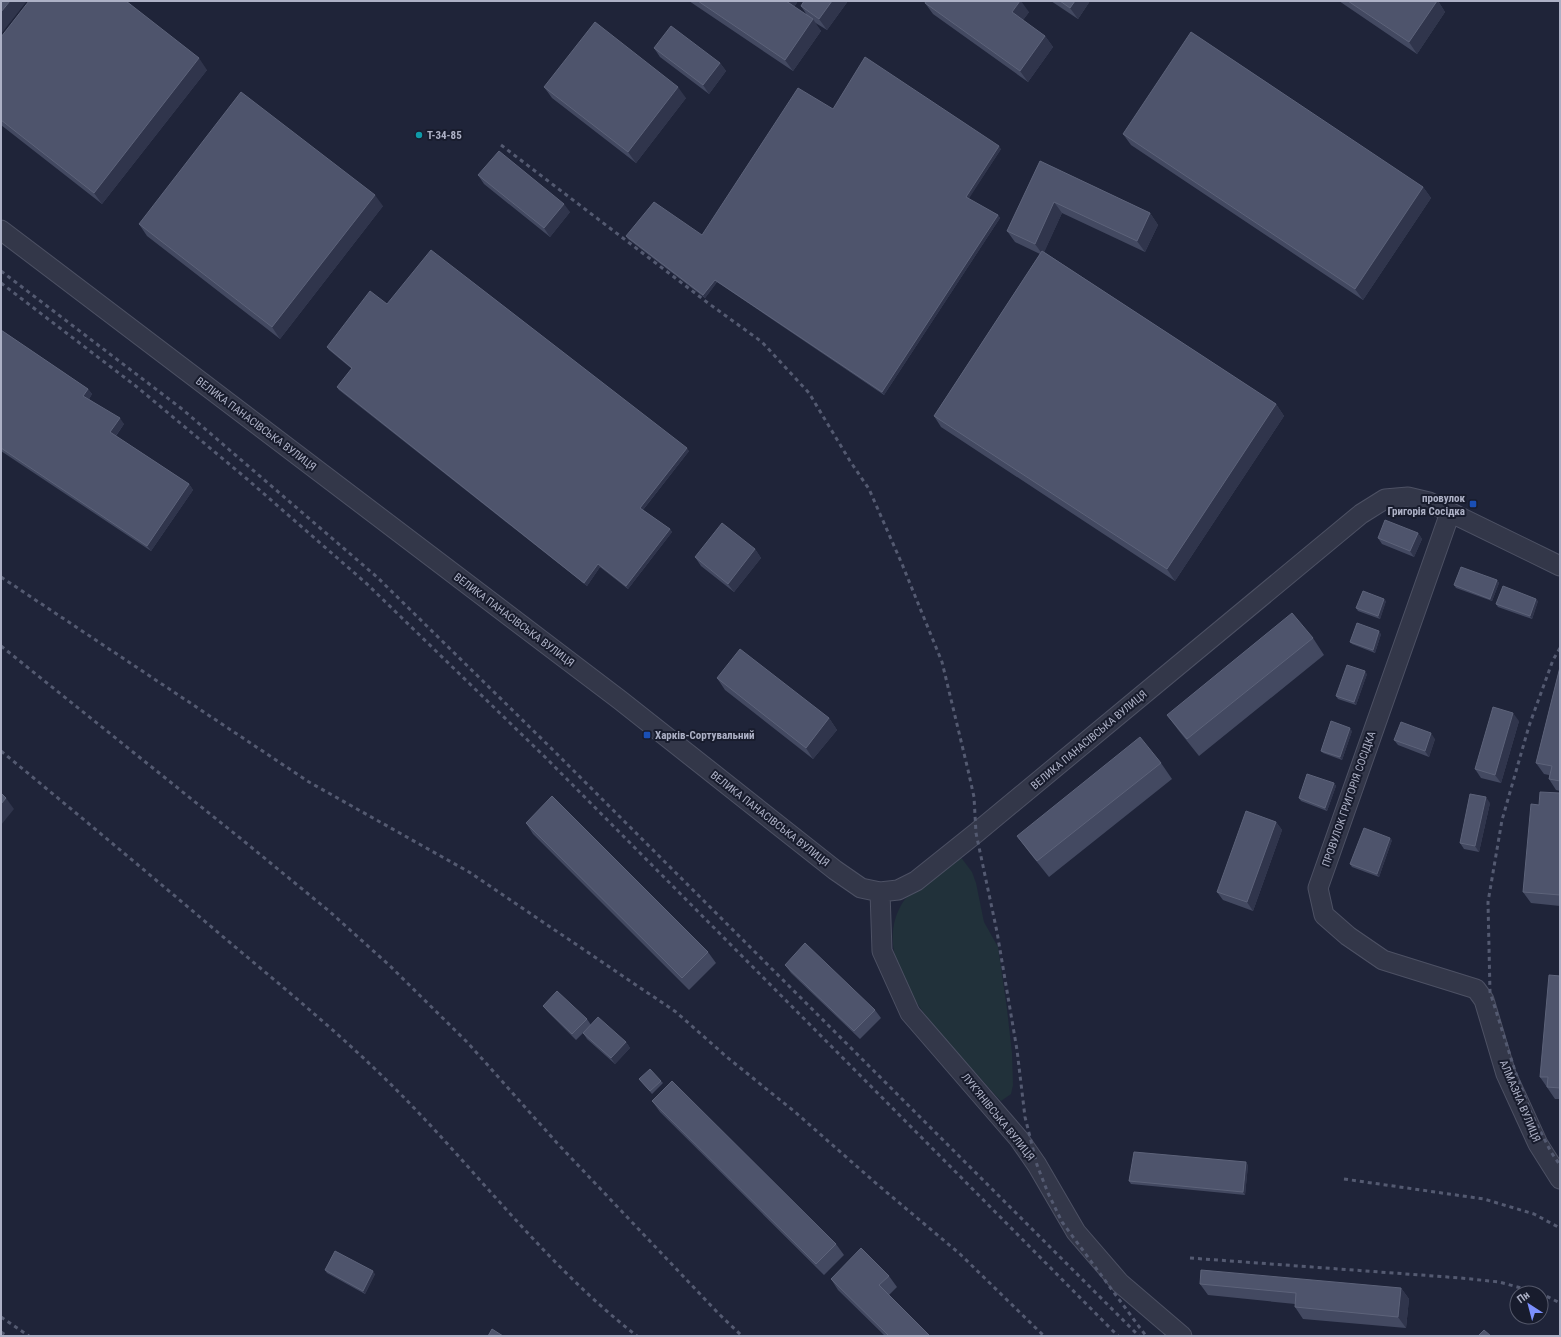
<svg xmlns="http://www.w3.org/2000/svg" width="1561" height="1337" font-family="'Roboto Condensed',sans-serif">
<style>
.green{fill:#21313a}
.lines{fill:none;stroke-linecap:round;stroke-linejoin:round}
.minor-casing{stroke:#4d5164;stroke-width:21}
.minor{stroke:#333749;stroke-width:19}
.rail{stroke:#545a71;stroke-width:3;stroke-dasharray:4 4;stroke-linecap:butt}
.wall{fill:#434961}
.shaded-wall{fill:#30354c}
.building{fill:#4e546c;stroke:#5d637a}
.culture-dot{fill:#0f9aa8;stroke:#181c2d;stroke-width:1.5}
.transit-dot{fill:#1a4fb4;stroke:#181c2d;stroke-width:1.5}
.labels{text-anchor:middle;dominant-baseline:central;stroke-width:4;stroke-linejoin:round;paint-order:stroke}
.poi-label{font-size:11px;font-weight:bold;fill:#adb1c6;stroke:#181c2d;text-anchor:start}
.street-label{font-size:11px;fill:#adb1c6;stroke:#181c2d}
</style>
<rect width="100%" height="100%" fill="#1f2439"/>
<!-- green -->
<path class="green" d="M 960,856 L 972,872 L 976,883 L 984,922 L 998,947 L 1007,1009 L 1012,1053 L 1013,1085 L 1011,1094 L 1001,1101 C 990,1090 981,1078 970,1067 C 934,1027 867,959 903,902 C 907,896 914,892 920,888 C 933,877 947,867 960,856 Z"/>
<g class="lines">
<!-- minor casing -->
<g class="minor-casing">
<path id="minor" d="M 1,230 L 620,700 L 835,870 L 861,888 L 880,892 L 898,890 L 916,881 L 976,833 L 1361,514 L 1385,499 L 1408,497 L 1429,502 L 1560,566
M 1450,513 L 1318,888 L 1324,915 L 1348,936 L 1383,960 L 1476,989 L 1484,1000 L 1506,1074 L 1538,1144 L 1560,1179
M 880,892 L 882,951 L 910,1013 L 1019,1139 L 1037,1165 L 1076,1232 L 1120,1283 L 1182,1336"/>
</g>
<!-- minor -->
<use href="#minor" class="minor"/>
<!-- rail -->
<path class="rail" d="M 501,145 L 708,303 L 762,342 L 809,393 L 850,461 L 869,489 L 902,564 L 942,662 L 968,770 L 974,797 L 976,833 L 997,932 L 1017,1050 L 1025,1117 L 1037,1165 L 1048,1193 L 1062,1222 L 1146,1336
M 1,271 L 182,409 L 377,577 L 553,750 L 1139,1336
M 1,283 L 137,387 L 247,479 L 367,584 L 546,758 L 1118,1336
M 1,577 L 309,782 L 469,872 L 676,1012 L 728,1058 L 795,1112 L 878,1185 L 960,1254 L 1044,1336
M 1,646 L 240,838 L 329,911 L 389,965 L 468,1043 L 557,1143 L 718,1313 L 742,1336
M 1560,648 L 1553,660 L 1529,726 L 1502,820 L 1488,902 L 1490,992 L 1515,1071 L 1531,1113 L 1551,1152 L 1560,1165
M 1,751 C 75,812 148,873 221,935 C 273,979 326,1022 375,1069 C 466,1155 538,1259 637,1336
M 1344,1179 L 1484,1199 L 1534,1214 L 1560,1228
M 1190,1258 L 1461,1278 L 1499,1282 L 1540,1293 L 1560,1303
M 1,1317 L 29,1336
M 1,1332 L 7,1336"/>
</g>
<!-- wall -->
<path class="wall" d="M 689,1 L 798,1 L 794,7 L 807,15 L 801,6 L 804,1 L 848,1 L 827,30 L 814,22 L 821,31 L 793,71 Z
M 1051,1 L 1090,1 L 1078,19 Z
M 1339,1 L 1438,1 L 1445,12 L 1417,54 Z
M 925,3 L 1029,12 L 1023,20 L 1045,36 L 1053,47 L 1028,82 L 933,14 Z
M 1,37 L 207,70 L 102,204 L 1,125 Z
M 654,48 L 720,63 L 726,71 L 709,94 L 660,57 Z
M 544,87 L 686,98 L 636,163 L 552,98 Z
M 833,109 L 1001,149 L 968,199 L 998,215 L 1000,218 L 884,395 L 717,282 L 705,298 L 628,239 L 626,236 L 702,235 Z
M 1123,134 L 1423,187 L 1431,198 L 1363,300 L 1131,145 Z
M 1040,161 L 1150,213 L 1158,225 L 1145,252 L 1062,213 L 1044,252 L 1276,404 L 1284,416 L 1175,581 L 941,427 L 934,416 L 1040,254 L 1015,242 L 1007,231 Z
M 478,175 L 570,212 L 550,237 L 484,184 Z
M 383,206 L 280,339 L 147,236 L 139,224 Z
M 387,304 L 689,451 L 643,510 L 670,529 L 672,532 L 628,589 L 600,567 L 587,586 L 339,390 L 337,387 L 352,369 L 329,350 L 327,347 Z
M 1,330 L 88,389 L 92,394 L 89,399 L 124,424 L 116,436 L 189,484 L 193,490 L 151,551 L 1,451 Z
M 1418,533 L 1422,539 L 1414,557 L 1382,544 L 1378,538 Z
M 755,549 L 761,558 L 734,592 L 701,566 L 695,557 Z
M 1497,580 L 1499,583 L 1492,601 L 1456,588 L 1454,585 Z
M 1386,601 L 1380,619 L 1358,611 L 1356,608 Z
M 1538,601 L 1532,619 L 1498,607 L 1496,604 Z
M 1381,634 L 1375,653 L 1352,644 L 1350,642 Z
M 1313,638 L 1324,655 L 1199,756 L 1179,731 L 1167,715 Z
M 1560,667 L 1560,791 L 1556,790 L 1549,779 L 1549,775 L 1544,774 L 1536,763 Z
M 1367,674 L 1356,705 L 1338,699 L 1336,696 Z
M 717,678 L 829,718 L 837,730 L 813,759 L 725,690 Z
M 1519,721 L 1501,783 L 1481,778 L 1475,769 Z
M 1352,731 L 1342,760 L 1323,753 L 1321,751 Z
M 1435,739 L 1429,757 L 1398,745 L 1394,740 Z
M 1161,763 L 1172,779 L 1049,877 L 1029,852 L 1017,836 Z
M 1334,783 L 1336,786 L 1327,811 L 1301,801 L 1299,798 Z
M 1560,793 L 1560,906 L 1531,903 L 1523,892 L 1539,805 Z
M 1490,803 L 1479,852 L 1464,849 L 1460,843 Z
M 1276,822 L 1282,830 L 1253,911 L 1223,900 L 1217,892 Z
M 526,823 L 708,952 L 716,963 L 689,990 L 533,834 Z
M 1392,840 L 1379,877 L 1352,867 L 1350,864 Z
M 785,965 L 875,1010 L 881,1018 L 860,1039 L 791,973 Z
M 1560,976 L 1560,1099 L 1555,1099 L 1540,1077 Z
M 543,1006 L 587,1019 L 591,1025 L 626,1042 L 630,1048 L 615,1064 L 587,1039 L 583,1033 L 576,1040 L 547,1011 Z
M 639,1079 L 661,1081 L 663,1083 L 652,1094 Z
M 652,1101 L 836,1244 L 844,1255 L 824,1275 L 660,1112 Z
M 1248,1165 L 1245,1195 L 1131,1184 L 1129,1181 Z
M 325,1270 L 375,1274 L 365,1294 L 327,1273 Z
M 889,1276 L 897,1287 L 889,1295 L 930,1336 L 885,1336 L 838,1290 L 831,1279 Z
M 1200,1284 L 1401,1288 L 1409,1299 L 1406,1328 L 1303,1319 L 1295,1307 L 1295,1304 L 1208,1295 Z"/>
<!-- shaded-wall -->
<path class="shaded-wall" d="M 10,1 L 27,1 L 1,34 L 1,12 Z
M 784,1 L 798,1 L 791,11 Z
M 832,1 L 848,1 L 827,30 L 819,19 Z
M 1020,1 L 1021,1 L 1029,12 L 1020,24 L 1012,12 Z
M 1075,1 L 1090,1 L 1078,19 L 1070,8 Z
M 1437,1 L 1438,1 L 1445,12 L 1417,54 L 1409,42 Z
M 813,19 L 821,31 L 793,71 L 785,60 Z
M 1045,36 L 1053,47 L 1028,82 L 1020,71 Z
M 199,58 L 207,70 L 102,204 L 94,193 Z
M 720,63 L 726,71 L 709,94 L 703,85 Z
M 678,87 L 686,98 L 636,163 L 628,152 Z
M 999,146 L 1001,149 L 968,200 L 966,197 Z
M 1423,187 L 1431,198 L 1363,300 L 1355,289 Z
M 375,195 L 383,206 L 280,339 L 272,327 Z
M 1054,202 L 1062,213 L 1043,255 L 1035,244 Z
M 564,204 L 570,212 L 550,237 L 544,228 Z
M 1150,213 L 1158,225 L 1145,252 L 1137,241 Z
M 998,215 L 1000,218 L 884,395 L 882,392 Z
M 715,280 L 717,282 L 705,298 L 703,295 Z
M 88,389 L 92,394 L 87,402 L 83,396 Z
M 1276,404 L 1284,416 L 1175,581 L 1167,569 Z
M 120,418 L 124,424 L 114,438 L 110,432 Z
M 687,448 L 689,451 L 642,511 L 640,508 Z
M 189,484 L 193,490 L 151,551 L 147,546 Z
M 670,529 L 672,532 L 628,589 L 626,586 Z
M 1418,533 L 1422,539 L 1414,557 L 1410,551 Z
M 755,549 L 761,558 L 734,592 L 728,584 Z
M 598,564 L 600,567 L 587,586 L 584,583 Z
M 1497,580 L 1499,583 L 1492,601 L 1490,599 Z
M 1384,599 L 1386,601 L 1380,619 L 1378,616 Z
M 1536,599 L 1538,601 L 1532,619 L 1530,616 Z
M 1379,631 L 1381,634 L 1375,653 L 1373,650 Z
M 1365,671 L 1367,674 L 1356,705 L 1354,702 Z
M 1513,713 L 1519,721 L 1501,783 L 1495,775 Z
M 829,718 L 837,730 L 813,759 L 806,748 Z
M 1350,728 L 1352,731 L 1342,760 L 1340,757 Z
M 1431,733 L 1435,739 L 1429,757 L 1425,751 Z
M 1334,783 L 1336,786 L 1327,811 L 1325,808 Z
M 1486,797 L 1490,803 L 1479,852 L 1475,846 Z
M 6,798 L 14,809 L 1,825 L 1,804 Z
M 1276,822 L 1282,830 L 1253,911 L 1247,902 Z
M 1390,838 L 1392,840 L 1379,877 L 1377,874 Z
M 626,1042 L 630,1048 L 615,1064 L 611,1058 Z
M 1246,1162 L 1248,1165 L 1245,1195 L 1243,1192 Z
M 373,1271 L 375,1274 L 365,1294 L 363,1291 Z
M 1401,1288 L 1409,1299 L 1406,1328 L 1398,1317 Z"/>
<!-- building -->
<path class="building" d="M 1,1 L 10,1 L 1,12 Z
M 29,1 L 126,1 L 199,58 L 94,193 L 1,120 L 1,37 Z
M 698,1 L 786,1 L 813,19 L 785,60 Z
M 804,1 L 832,1 L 819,19 L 801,6 Z
M 926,1 L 1020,1 L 1012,12 L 1045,36 L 1020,71 L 925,3 Z
M 1060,1 L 1075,1 L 1070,8 Z
M 1348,1 L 1437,1 L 1409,42 Z
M 595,22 L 678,87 L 628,152 L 544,87 Z
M 671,26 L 720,63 L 703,85 L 654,48 Z
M 1191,32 L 1423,187 L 1355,289 L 1123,134 Z
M 865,57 L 999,146 L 966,197 L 998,215 L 882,392 L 715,280 L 703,295 L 626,236 L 654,202 L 702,235 L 798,88 L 833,109 Z
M 241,92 L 375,195 L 272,327 L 139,224 Z
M 499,151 L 564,204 L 544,228 L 478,175 Z
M 1040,161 L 1150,213 L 1137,241 L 1054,202 L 1035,244 L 1007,231 Z
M 431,250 L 687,448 L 640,508 L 670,529 L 626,586 L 598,564 L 584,583 L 337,387 L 352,368 L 327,347 L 370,291 L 387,304 Z
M 1042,251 L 1276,404 L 1167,569 L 934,416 Z
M 1,330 L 88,389 L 83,396 L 120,418 L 110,432 L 189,484 L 147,546 L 1,448 Z
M 1385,520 L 1418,533 L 1410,551 L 1378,538 Z
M 722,523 L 755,549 L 728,584 L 695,557 Z
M 1461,567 L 1497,580 L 1490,599 L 1454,585 Z
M 1503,586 L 1536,599 L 1530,616 L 1496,604 Z
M 1363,591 L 1384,599 L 1378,616 L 1356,608 Z
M 1292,613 L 1313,638 L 1187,739 L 1167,715 Z
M 1357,623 L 1379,631 L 1373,650 L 1350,642 Z
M 740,649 L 829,718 L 806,748 L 717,678 Z
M 1347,665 L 1365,671 L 1354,702 L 1336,696 Z
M 1560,667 L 1560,781 L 1549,779 L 1552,766 L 1536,763 Z
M 1493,707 L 1513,713 L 1495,775 L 1475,769 Z
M 1331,721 L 1350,728 L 1340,757 L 1321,751 Z
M 1401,722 L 1431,733 L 1425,751 L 1394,740 Z
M 1140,737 L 1161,763 L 1037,861 L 1017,836 Z
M 1307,774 L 1334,783 L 1325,808 L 1299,798 Z
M 1540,792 L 1560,793 L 1560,895 L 1523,892 L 1531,804 L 1539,805 Z
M 1,793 L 6,798 L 1,804 Z
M 1470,794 L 1486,797 L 1475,846 L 1460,843 Z
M 552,796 L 708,952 L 682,978 L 526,823 Z
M 1246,811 L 1276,822 L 1247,902 L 1217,892 Z
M 1364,828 L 1390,838 L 1377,874 L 1350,864 Z
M 805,943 L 875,1010 L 854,1031 L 785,965 Z
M 1549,975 L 1560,976 L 1560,1088 L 1547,1087 L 1548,1077 L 1540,1077 Z
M 557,991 L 587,1019 L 572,1034 L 543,1006 Z
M 598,1017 L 626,1042 L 611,1058 L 583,1033 Z
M 650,1069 L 661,1081 L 650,1091 L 639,1079 Z
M 672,1081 L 836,1244 L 816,1264 L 652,1101 Z
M 1134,1152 L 1246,1162 L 1243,1192 L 1129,1181 Z
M 861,1248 L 889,1276 L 879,1285 L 930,1336 L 889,1336 L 831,1279 Z
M 335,1251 L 373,1271 L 363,1291 L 325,1270 Z
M 1201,1270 L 1401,1288 L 1398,1317 L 1295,1307 L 1296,1293 L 1200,1284 Z
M 492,1329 L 503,1336 L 488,1336 Z
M 1484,1330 L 1491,1336 L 1478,1336 Z"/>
<!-- markers -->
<circle class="culture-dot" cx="419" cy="135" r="4"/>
<g class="transit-dot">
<rect x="1469" y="500" width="8" height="8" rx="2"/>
<rect x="643" y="731" width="8" height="8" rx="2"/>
</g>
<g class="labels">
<!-- poi labels -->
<g class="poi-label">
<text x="427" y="135">Т-34-85</text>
<text x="1465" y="498" text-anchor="end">провулок<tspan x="1465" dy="13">Григорія Сосідка</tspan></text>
<text x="655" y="735">Харків-Сортувальний</text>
</g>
<!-- street labels -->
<g class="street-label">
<text transform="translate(256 424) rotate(37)">ВЕЛИКА ПАНАСІВСЬКА ВУЛИЦЯ</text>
<text transform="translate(514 620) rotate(37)">ВЕЛИКА ПАНАСІВСЬКА ВУЛИЦЯ</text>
<text transform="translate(1089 740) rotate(-40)">ВЕЛИКА ПАНАСІВСЬКА ВУЛИЦЯ</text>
<text transform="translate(1349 799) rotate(-71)">ПРОВУЛОК ГРИГОРІЯ СОСІДКА</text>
<text transform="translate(770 819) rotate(38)">ВЕЛИКА ПАНАСІВСЬКА ВУЛИЦЯ</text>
<text transform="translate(1520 1101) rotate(67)">АЛМАЗНА ВУЛИЦЯ</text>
<text transform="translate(998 1117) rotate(51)">ЛУК’ЯНІВСЬКА ВУЛИЦЯ</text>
</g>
</g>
<!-- border -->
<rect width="1561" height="1337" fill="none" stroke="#adb1c6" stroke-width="4"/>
<!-- north arrow -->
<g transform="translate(1529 1305) rotate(324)"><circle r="19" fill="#181c2d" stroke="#54586a"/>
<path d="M0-3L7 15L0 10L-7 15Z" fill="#7b8ffd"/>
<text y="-6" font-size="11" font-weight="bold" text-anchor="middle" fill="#adb1c6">Пн</text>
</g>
</svg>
